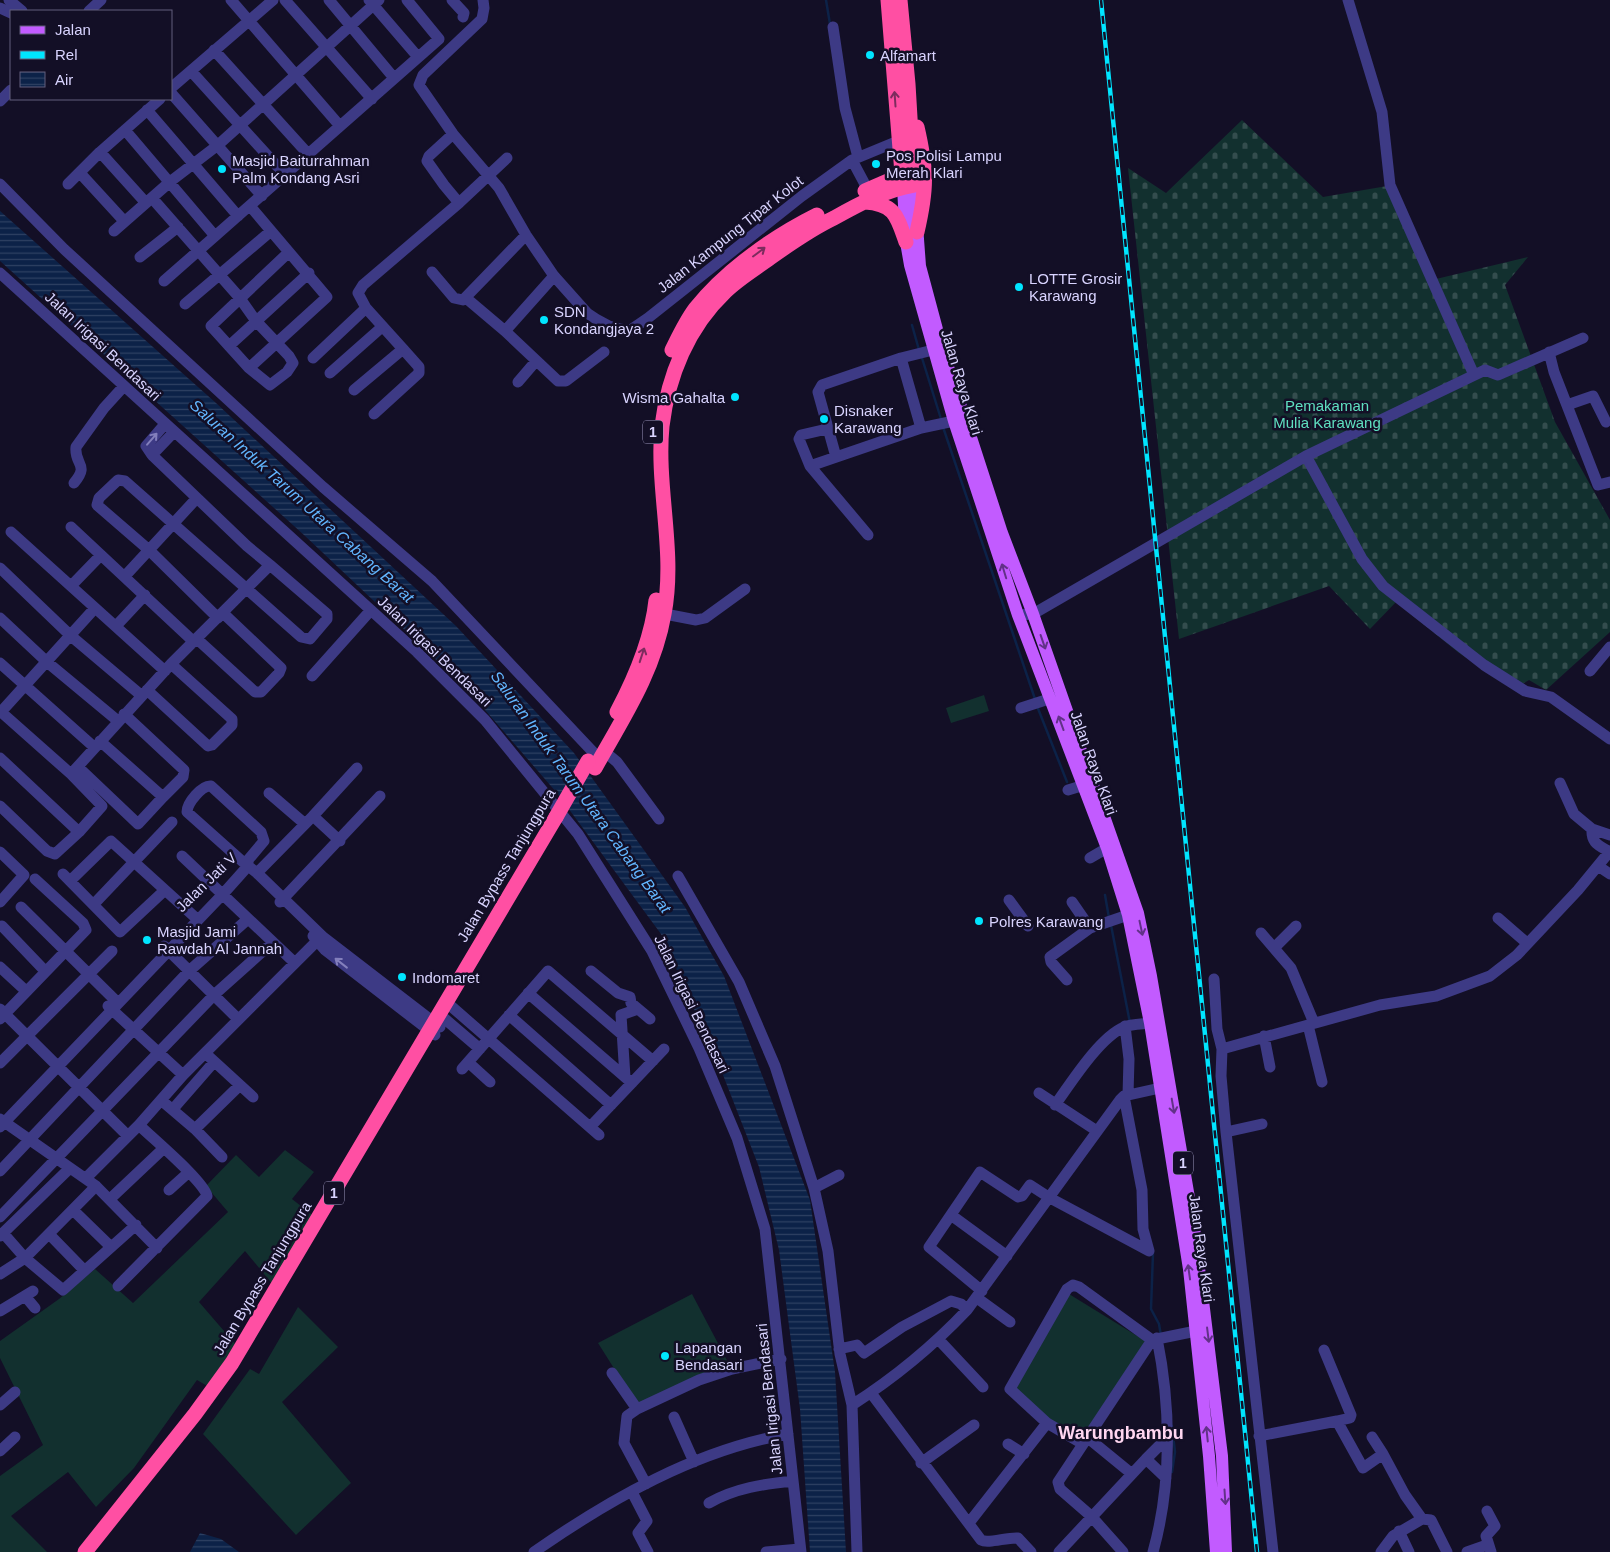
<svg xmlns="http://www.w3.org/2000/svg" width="1610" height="1552" font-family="Helvetica,sans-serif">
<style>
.grass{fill:#12302f}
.cemetery{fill:url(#cemetery-stones)}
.water{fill:url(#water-rules)}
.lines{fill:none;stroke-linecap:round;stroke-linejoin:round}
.stream{stroke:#0c2248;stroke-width:2.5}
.minor{stroke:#3d3a85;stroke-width:11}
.major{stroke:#c25bff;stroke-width:12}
.highway{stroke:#ff4fa3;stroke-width:15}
.rail-casing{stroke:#00e5ff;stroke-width:4.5}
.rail{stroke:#130f26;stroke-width:2.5;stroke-dasharray:8;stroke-linecap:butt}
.highway-bridge{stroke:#ff4fa3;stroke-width:15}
.oneway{stroke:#7d2c5e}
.oneway2{stroke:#837fbc}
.oneway3{stroke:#623188}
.poi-dot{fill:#00e5ff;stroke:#130f26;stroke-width:2}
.labels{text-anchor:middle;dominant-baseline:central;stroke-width:5;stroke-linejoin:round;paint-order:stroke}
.shield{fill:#130f26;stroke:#9e99be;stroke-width:1}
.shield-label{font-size:14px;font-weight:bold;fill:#d9d4ff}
.poi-label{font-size:15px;fill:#d9d4ff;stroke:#130f26;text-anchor:start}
.street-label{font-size:15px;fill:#d9d4ff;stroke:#130f26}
.park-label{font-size:15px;fill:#5fe0c0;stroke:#130f26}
.water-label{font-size:16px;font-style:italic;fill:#62b6ff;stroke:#130f26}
.quarter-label{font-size:18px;font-weight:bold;fill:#ffd6f0;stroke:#130f26}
</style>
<defs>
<pattern id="cemetery-stones" width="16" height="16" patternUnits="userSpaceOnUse" patternTransform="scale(1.25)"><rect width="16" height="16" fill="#12302f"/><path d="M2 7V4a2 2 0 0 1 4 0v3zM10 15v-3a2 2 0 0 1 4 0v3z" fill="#344d4e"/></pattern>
<pattern id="water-rules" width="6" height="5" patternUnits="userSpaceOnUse" patternTransform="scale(1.25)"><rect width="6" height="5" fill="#0c2248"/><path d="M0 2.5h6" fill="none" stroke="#2f4163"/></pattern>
</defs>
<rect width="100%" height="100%" fill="#130f26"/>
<!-- grass -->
<path class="grass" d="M 984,695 L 989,711 L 951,723 L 946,708 Z
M 285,1150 L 314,1172 L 292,1199 L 315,1217 L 274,1286 L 245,1251 L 199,1302 L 237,1346 L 209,1387 L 197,1380 L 134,1468 L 96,1507 L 68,1472 L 11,1516 L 47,1552 L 0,1552 L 0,1476 L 43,1445 L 0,1358 L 0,1341 L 59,1299 L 95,1269 L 133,1303 L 228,1212 L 206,1186 L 236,1155 L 259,1177 Z
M 692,1294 L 731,1368 L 639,1408 L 598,1343 Z
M 1069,1294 L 1147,1342 L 1083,1444 L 1010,1392 Z
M 298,1307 L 338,1347 L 282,1402 L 351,1483 L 296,1535 L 203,1434 L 250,1369 L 259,1374 Z"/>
<!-- cemetery -->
<path class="cemetery" d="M 1242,120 L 1323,197 L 1393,185 L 1436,279 L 1528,257 L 1505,285 L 1555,422 L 1610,520 L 1610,632 L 1546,690 L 1529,680 L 1514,689 L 1459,653 L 1396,602 L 1370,629 L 1329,586 L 1179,639 L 1128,168 L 1166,193 Z"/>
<!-- water -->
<path class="water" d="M 0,211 L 216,403 L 456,626 L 574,753 L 685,907 L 724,976 L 810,1200 L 835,1372 L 846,1552 L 810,1552 L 800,1409 L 779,1250 L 759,1167 L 723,1075 L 661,934 L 557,793 L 465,687 L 304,535 L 0,261 Z
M 200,1533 L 221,1539 L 239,1552 L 190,1552 Z"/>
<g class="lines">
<!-- stream -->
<path class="stream" d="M 826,0 L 830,24
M 912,325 L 919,350
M 922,358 L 941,419
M 943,427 L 1035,699
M 1037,706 L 1067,782
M 1105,895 L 1109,918
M 1111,925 L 1130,1023
M 1153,1253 L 1151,1309 L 1159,1324 L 1161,1336
M 1172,1472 L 1175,1452 L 1172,1426"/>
<!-- minor -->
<path class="minor" d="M 9,0 L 22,11
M 231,0 L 340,126
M 285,0 L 372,99
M 329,0 L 394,78
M 369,0 L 418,57
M 452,0 L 464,13 L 463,17
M 483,0 L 484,8 L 482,19 L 423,75 L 419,85 L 453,134 L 499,188 L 526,235 L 554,276 L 587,313 L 596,319 L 609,326 L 629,331 L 648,318 L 802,196 L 852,160 L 898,141
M 1348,0 L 1382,112 L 1390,185 L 1474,375
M 0,8 L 11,13
M 89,11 L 101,0
M 833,27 L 845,108 L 858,157
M 214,50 L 309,155
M 191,71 L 286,176
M 171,88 L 273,0
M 171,93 L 262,196
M 0,101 L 11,90
M 147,110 L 238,216
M 125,130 L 215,236
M 453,134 L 429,156 L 427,161 L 444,185 L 459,203
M 100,152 L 146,203
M 852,160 L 868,190
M 80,173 L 124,221
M 0,184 L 64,249 L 323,487 L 432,581 L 593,752
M 68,184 L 100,152 L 160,99
M 152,198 L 239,297 L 256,321 L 289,356 L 293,363 L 287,372 L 270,385 L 249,368 L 211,326 L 289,252
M 114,231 L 171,181 L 218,145 L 379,0
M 140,257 L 178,227
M 432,272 L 454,298 L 463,300 L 526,235
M 0,273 L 417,652 L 485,720 L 578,834 L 652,951 L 699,1048 L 737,1138 L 765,1229 L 801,1552
M 164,281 L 439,39 L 407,0
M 466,298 L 505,331 L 558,381 L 566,381 L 604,352
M 185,304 L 271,231
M 505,331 L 554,276
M 229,346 L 309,273
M 1549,352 L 1554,372 L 1598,485 L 1610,482
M 313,358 L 366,308 L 358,293 L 363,285 L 459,203 L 507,158
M 901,358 L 921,428
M 249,368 L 327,297 L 250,206
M 330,373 L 382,327
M 518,382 L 536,361
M 354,390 L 403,349 L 366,308
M 1567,405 L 1593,396 L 1606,422
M 374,414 L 419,373 L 419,367 L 403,349
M 165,424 L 146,446 L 152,455 L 174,432
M 827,429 L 801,435 L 799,439 L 810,466 L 868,535
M 1306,456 L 1362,559 L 1383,586 L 1484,665 L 1525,691 L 1551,697 L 1610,739
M 836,457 L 818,392 L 822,385 L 901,358 L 941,348
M 810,466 L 921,428 L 954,421
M 74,483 C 90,464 74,465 76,447 L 104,408 L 124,386
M 71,527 L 194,642
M 11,532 L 165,671
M 0,568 L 71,636 L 142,696
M 125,576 L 196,499
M 71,586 L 101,555
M 665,614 L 696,620 L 705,618 L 745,589
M 1018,615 L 1033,614 L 1306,456 L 1485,370 L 1498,375 L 1583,338
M 0,618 L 47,662 L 118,721
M 218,618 L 149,550 L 97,505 L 99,498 L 118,480 L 125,481 L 301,637 L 310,639 L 327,619 L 327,614 L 270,565
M 116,626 L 145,595
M 197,639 L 255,692 L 261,692 L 279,673 L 281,668 L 223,613
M 0,663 L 94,747
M 1590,671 L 1610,647
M 312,676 L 371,610
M 147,690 L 208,746 L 212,745 L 232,725 L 232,719 L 171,664
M 1021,708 L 1052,698
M 0,711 L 71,774 L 102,806 L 79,832 L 55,854 L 47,851 L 0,806
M 0,713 L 95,608
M 100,741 L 163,797 L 183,777 L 184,770 L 124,714
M 605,752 L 617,762 L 659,819
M 0,758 L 79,832
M 78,767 L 138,824 L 163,797
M 71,774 L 171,664 L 270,565 L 247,546 L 152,455
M 1560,783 L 1574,814 L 1592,829 L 1610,835
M 1068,790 L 1091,783
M 269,793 L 305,824
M 313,816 L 357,768
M 1592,829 C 1591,843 1598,845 1610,852
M 0,852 L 24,875 L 0,902
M 182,856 L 295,963
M 1090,858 L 1114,844
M 1598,866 L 1610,874
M 257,873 L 313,816 L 340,841
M 63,874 L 120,932 L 165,890
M 678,876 L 739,982 L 775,1066 L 814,1188 L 828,1251 L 840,1354 L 852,1405 L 857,1552
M 70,881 L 111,841 L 197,919
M 1009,900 L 1028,926
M 280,902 L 380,796
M 1072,902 L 1090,928
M 94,904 L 172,822
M 21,907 L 118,1003
M 1498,918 L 1527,943
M 2,926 L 45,971
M 1261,933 L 1291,968 L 1314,1023
M 313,936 L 325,950 L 435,1035
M 322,936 L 440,1027
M 164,946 L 238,1019
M 1275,947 L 1296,926
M 0,967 L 26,991
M 591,971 L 618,993 L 630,997 L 631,1003 L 650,1019
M 1214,979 L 1217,1029 L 1222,1049
M 1067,980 L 1051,962 L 1050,957 L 1090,928 L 1128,915
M 528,993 L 632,1083
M 108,1006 L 183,1075
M 452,1007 L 599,1135
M 0,1009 L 127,1135
M 509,1015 L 611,1105
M 0,1019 L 86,930 L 83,923 L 35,879
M 445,1019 L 480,1049
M 1308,1025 L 1322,1082
M 1125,1026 L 1129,1059 L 1128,1095
M 1264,1036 L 1270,1067
M 205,1053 L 253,1097
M 468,1062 L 490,1082
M 0,1063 L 112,951
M 462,1069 L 548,971 L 653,1061
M 625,1077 L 621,1015 L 638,1009
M 1039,1093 L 1097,1131
M 161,1100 L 195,1129 L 222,1157
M 1055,1105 C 1071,1083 1099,1038 1124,1027 C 1131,1024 1142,1024 1150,1023
M 173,1109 L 214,1062
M 0,1119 L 96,1186 L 157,1248
M 0,1127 L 223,894 L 248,866 L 248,860 L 264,841 L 261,832 L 211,786 C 202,785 187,803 187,812 L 243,862 L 257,873 L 322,936 L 183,1075 L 139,1125 L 86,1178
M 590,1127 L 664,1049
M 195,1129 L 239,1086
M 1226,1132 L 1262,1124
M 0,1171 L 189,971 L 248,919
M 814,1188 L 839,1175
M 169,1190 L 189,1172
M 110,1199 L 164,1148
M 73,1210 L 110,1246
M 951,1215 L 1007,1256
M 0,1217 L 214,995 L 272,943
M 4,1234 L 25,1258 L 63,1290 L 136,1225
M 49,1234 L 84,1270
M 0,1236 L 70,1168
M 0,1274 L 25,1258 L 96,1186
M 118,1286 L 207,1196 C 204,1181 152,1138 139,1125
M 982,1291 L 929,1247 L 980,1172 L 1018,1197 L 1022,1196 L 1030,1185 L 1050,1198 L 1149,1251 L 1143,1229 L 1142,1190 L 1124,1096
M 25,1296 L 35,1308
M 977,1298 L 1010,1322
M 0,1311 L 33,1291
M 939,1340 L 983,1387
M 839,1349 L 857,1345 L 864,1353 L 902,1327 L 951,1301 L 961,1304 L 967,1310
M 1324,1350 L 1351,1415 L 1350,1418 L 1337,1421 L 1363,1468 L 1383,1454 L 1372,1437
M 612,1373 L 637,1409 L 699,1380 L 732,1369 L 781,1359
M 871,1393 L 981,1540 C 988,1544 1007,1537 1018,1538 L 1031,1552
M 0,1405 L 15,1392
M 852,1405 C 894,1378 933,1346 967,1310 L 1120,1100 L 1124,1096 L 1169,1086
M 637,1409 L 627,1416 L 624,1443 L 646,1484
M 674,1417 L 694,1462
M 1259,1436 L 1337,1421
M 1088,1438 L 1132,1474
M 1008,1444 L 1024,1454
M 1083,1444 L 1047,1423 L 1010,1389 L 1067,1289 L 1073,1285 L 1079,1287 L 1152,1340
M 0,1451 L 15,1437
M 1383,1454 L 1405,1495 L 1422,1519
M 1146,1459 L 1167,1438
M 921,1463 L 974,1425
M 632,1492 L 647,1521 L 638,1533 L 648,1552
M 709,1503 C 735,1488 764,1484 793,1481
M 1487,1511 L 1495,1526 L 1486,1536 L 1491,1552
M 969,1523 L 1047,1423
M 1399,1531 L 1409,1552
M 534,1552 C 610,1499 696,1450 788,1434
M 766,1552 L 800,1549
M 1059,1552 L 1146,1459 L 1166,1478
M 1123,1552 L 1091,1516 L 1060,1489 L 1058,1482 L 1152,1340 L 1196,1331
M 1153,1552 C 1172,1484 1171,1407 1157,1338
M 1273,1552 L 1226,1132 L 1221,1076 L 1222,1049 L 1380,1005 L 1436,996 L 1490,976 L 1517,955 L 1578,890 L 1610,851
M 1381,1552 L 1393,1536 L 1422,1519 L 1431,1520 L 1447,1552
M 1467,1552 L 1487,1545"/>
<!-- major -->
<path class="major" d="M 914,185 L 920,266 L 942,348 L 1002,533 L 1033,614 L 1138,913 L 1151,976 L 1194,1227 L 1222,1456 L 1226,1552
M 903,187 L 906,242 L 910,265 L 954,421 L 1018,615 L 1107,848 L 1128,915 L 1150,1023 L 1189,1269 L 1209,1456 L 1216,1552"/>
<!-- highway -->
<path class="highway" d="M 888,0 L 903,186
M 865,191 L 895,178 L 913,173
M 865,202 C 895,204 897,216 906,242
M 917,232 C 927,189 927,170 917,127
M 672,350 C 679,336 686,321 695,309 C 726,270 773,237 817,215
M 617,712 C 635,678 652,638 656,600
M 595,768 C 623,718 654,672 664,614 C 676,552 656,488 662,426 C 668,376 688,327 725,292 C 738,279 755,269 770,258 C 791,243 811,229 834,218 C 859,204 885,190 914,185 L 908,84 L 900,0
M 85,1552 L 195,1414 L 232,1363 L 556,817"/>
<!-- rail casing -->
<g class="rail-casing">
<path id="rail" d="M 1101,0 L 1257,1552"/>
</g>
<!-- rail -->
<use href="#rail" class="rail"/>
<!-- highway-bridge -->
<path class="highway-bridge" d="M 556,817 L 588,761"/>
</g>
<!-- one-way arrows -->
<defs><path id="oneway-shaft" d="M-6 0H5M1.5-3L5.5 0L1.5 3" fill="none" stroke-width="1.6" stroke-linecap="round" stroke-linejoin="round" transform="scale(1.25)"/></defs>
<g class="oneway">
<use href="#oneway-shaft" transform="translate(895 99) rotate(-94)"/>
<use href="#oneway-shaft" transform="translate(759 252) rotate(-37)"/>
<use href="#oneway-shaft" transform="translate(642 655) rotate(-72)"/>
</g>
<g class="oneway2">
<use href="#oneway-shaft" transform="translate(152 439) rotate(-49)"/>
<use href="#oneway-shaft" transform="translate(341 963) rotate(-142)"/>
</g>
<g class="oneway3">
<use href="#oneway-shaft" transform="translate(1004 571) rotate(-107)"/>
<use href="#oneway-shaft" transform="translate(1043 642) rotate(71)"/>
<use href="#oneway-shaft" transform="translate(1061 723) rotate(-110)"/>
<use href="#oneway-shaft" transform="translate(1141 928) rotate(78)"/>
<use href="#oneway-shaft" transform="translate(1173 1106) rotate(80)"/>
<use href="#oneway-shaft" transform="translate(1189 1272) rotate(-98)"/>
<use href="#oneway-shaft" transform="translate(1208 1335) rotate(83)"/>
<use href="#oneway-shaft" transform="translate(1207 1434) rotate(-96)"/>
<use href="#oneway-shaft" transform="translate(1225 1497) rotate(86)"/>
</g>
<!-- markers -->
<g class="poi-dot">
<circle cx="870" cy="55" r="5"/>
<circle cx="876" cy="164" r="5"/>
<circle cx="222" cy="169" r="5"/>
<circle cx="1019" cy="287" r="5"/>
<circle cx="544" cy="320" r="5"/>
<circle cx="735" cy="397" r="5"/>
<circle cx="824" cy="419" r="5"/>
<circle cx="979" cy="921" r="5"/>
<circle cx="147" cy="940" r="5"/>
<circle cx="402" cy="977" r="5"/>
<circle cx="665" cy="1356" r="5"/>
</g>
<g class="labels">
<!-- shield labels -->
<g class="shield">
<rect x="643" y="420.5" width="20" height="23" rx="4"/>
<rect x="1173" y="1151.5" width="20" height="23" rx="4"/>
<rect x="324" y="1181.5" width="20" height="23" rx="4"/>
</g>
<g class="shield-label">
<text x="653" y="432">1</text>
<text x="1183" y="1163">1</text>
<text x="334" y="1193">1</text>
</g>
<!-- poi labels -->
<g class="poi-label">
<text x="880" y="55">Alfamart</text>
<text x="886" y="155">Pos Polisi Lampu<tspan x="886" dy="17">Merah Klari</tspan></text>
<text x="232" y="160">Masjid Baiturrahman<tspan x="232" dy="17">Palm Kondang Asri</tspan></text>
<text x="1029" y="278">LOTTE Grosir<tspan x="1029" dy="17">Karawang</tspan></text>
<text x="554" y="311">SDN<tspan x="554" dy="17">Kondangjaya 2</tspan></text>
<text x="725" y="397" text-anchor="end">Wisma Gahalta</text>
<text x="834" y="410">Disnaker<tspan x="834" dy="17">Karawang</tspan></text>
<text x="989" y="921">Polres Karawang</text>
<text x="157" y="931">Masjid Jami<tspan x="157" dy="17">Rawdah Al Jannah</tspan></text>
<text x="412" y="977">Indomaret</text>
<text x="675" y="1347">Lapangan<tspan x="675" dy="17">Bendasari</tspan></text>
</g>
<!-- street labels -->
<g class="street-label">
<text transform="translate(730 234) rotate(-38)">Jalan Kampung Tipar Kolot</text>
<text transform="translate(103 346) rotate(43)">Jalan Irigasi Bendasari</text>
<text transform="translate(962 382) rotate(73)">Jalan Raya Klari</text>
<text transform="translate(435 651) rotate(44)">Jalan Irigasi Bendasari</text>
<text transform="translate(1094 763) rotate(70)">Jalan Raya Klari</text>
<text transform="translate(506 865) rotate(-59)">Jalan Bypass Tanjungpura</text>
<text transform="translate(206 882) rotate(-44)">Jalan Jati V</text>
<text transform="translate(692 1004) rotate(64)">Jalan Irigasi Bendasari</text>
<text transform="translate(1202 1248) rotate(82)">Jalan Raya Klari</text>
<text transform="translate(262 1278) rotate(-59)">Jalan Bypass Tanjungpura</text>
<text transform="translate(769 1399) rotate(-96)">Jalan Irigasi Bendasari</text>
</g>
<!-- park labels -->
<g class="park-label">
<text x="1327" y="405">Pemakaman<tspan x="1327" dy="17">Mulia Karawang</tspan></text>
</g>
<!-- water labels -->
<g class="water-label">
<text transform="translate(302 501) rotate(42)">Saluran Induk Tarum Utara Cabang Barat</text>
<text transform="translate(581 792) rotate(54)">Saluran Induk Tarum Utara Cabang Barat</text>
</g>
<!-- quarter labels -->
<g class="quarter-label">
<text x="1121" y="1433">Warungbambu</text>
</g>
</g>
<!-- legend -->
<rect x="10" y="10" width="162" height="90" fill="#130f26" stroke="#625e7d"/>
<rect x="20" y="26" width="25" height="8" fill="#c25bff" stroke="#625e7d"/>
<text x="55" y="35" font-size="15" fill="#d9d4ff">Jalan</text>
<rect x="20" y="51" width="25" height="8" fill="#00e5ff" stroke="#625e7d"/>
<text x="55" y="60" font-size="15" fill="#d9d4ff">Rel</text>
<rect x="20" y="72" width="25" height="15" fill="url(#water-rules)" stroke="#625e7d"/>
<text x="55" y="85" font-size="15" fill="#d9d4ff">Air</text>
</svg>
